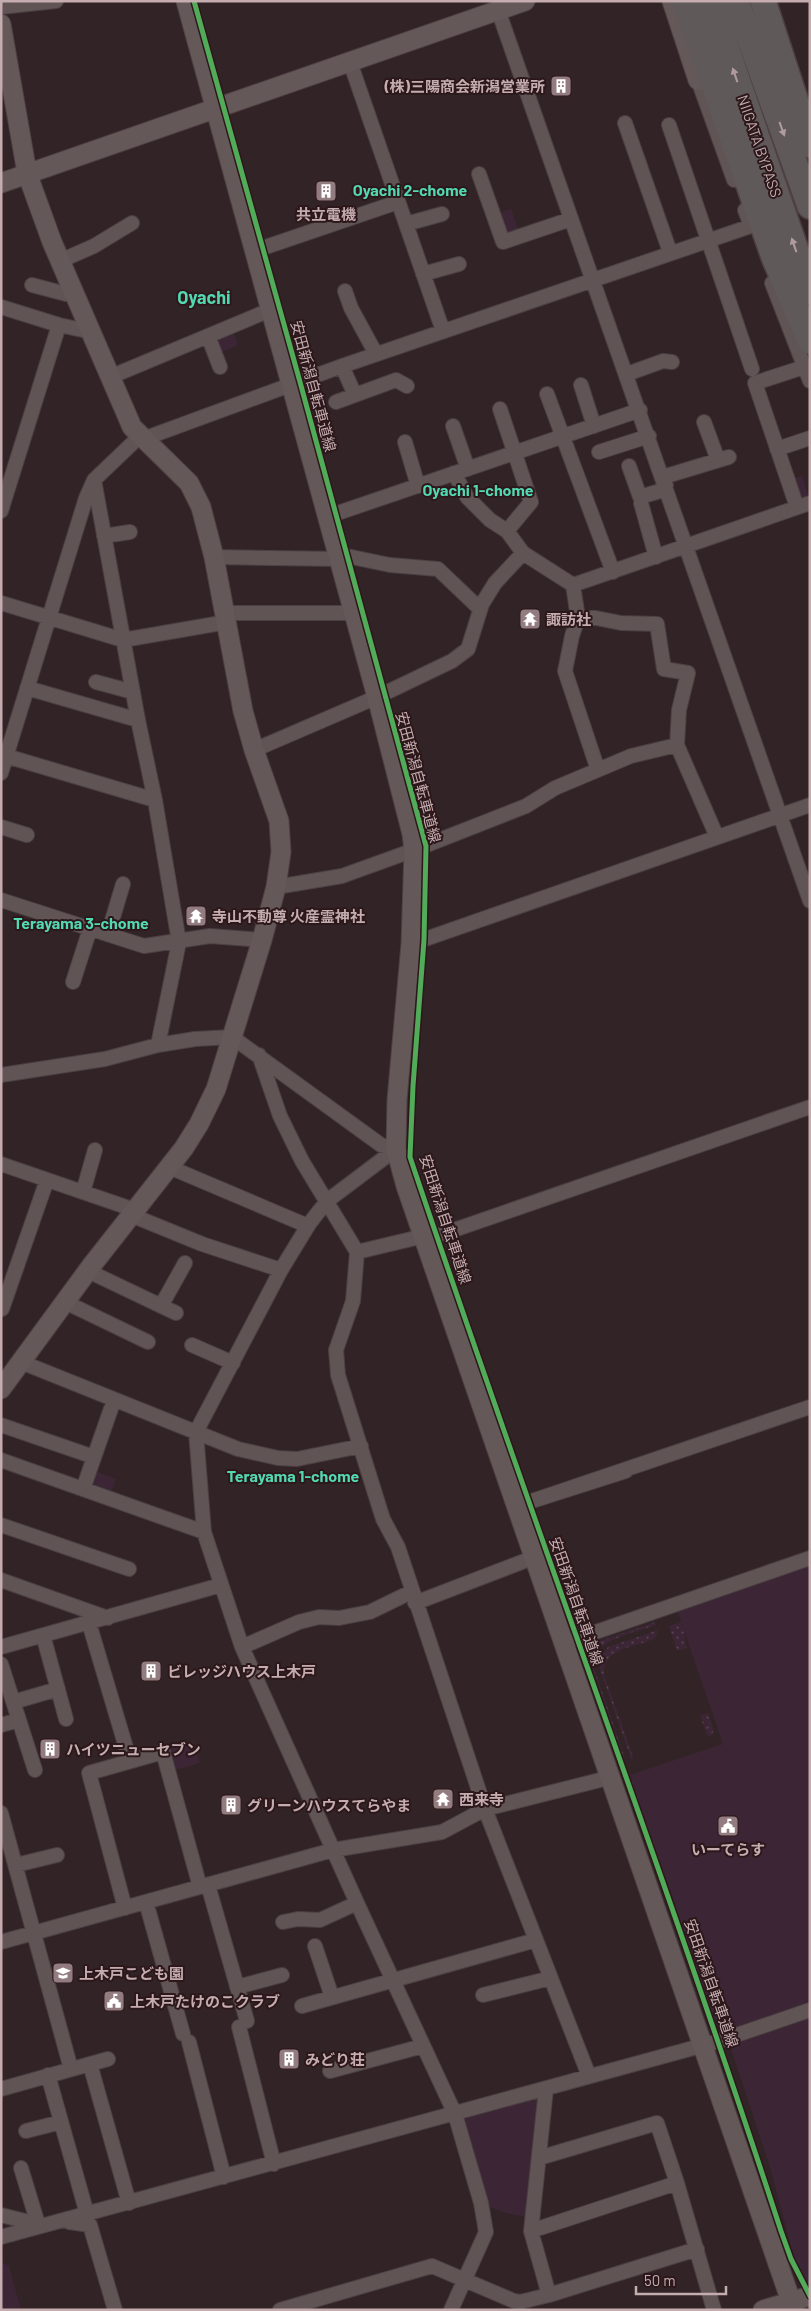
<svg xmlns="http://www.w3.org/2000/svg" width="811" height="2311" font-family="Barlow,'Noto Sans JP',sans-serif">
<style>
.grass{fill:url(#grass-dots)}
.park{fill:#3c2535}
.lines{fill:none;stroke-linecap:round;stroke-linejoin:round}
.street-casing{stroke:#4b4042;stroke-width:16}
.secondary-casing{stroke:#4f4143;stroke-width:21}
.highway-casing{stroke:#4e4043;stroke-width:28}
.street{stroke:#605455;stroke-width:14}
.secondary{stroke:#655859;stroke-width:19}
.highway{stroke:#5f595a;stroke-width:25}
.cycleway-casing{stroke:#2c181b;stroke-width:8}
.cycleway{stroke:#51ab58;stroke-width:5}
.oneway{fill:#b19b9e}
.labels{text-anchor:middle;dominant-baseline:central;stroke-width:4;stroke-linejoin:round;paint-order:stroke}
.poi-label{font-size:15px;font-weight:bold;fill:#c5acaf;stroke:#2c181b;text-anchor:start}
.street-label{font-size:15px;fill:#c5acaf;stroke:#2c181b}
.neighbourhood-label{font-size:16px;font-weight:bold;fill:#53d9b2;stroke:#2c181b}
.quarter-label{font-size:18px;font-weight:bold;fill:#53d9b2;stroke:#2c181b}
</style>
<defs>
<pattern id="grass-dots" width="8" height="8" patternUnits="userSpaceOnUse" patternTransform="scale(1.25)"><rect width="8" height="8" fill="#3c2535"/><path d="M2 2h.1M6 6h.1" fill="none" stroke="#574250" stroke-width="1.8" stroke-linecap="round"/></pattern>
</defs>
<rect width="100%" height="100%" fill="#322426"/>
<!-- grass -->
<path class="grass" d="M 684,1621 C 686,1630 683,1639 687,1648 L 677,1651 L 669,1626 Z
M 655,1622 L 656,1625 C 637,1632 586,1641 594,1668 L 625,1759 L 623,1759 L 585,1646 Z
M 658,1630 L 655,1638 C 638,1648 602,1646 604,1675 L 633,1756 L 632,1761 L 600,1670 L 599,1659 L 608,1647 Z
M 708,1713 L 714,1731 L 710,1737 L 707,1735 L 700,1716 Z
M 630,1778 L 632,1778 L 713,2010 L 711,2011 Z"/>
<!-- park -->
<path class="park" d="M 511,209 L 520,235 L 504,241 L 494,214 Z
M 231,327 L 238,345 L 216,354 L 209,336 Z
M 802,476 L 810,502 L 798,506 L 790,479 Z
M 91,1470 L 116,1479 L 109,1497 L 84,1488 Z
M 810,1561 L 810,2005 L 721,2036 L 630,1775 L 723,1744 L 676,1607 Z
M 193,1741 L 200,1763 L 172,1771 L 166,1748 Z
M 810,2018 L 810,2304 L 794,2258 L 770,2167 L 730,2046 Z
M 527,2094 L 544,2106 L 532,2218 L 506,2213 L 481,2203 L 455,2114 Z
M 1,2262 L 9,2266 L 21,2310 L 1,2310 Z"/>
<g class="lines">
<!-- street casing -->
<g class="street-casing">
<path id="street" d="M 1,7 L 56,1
M 498,10 L 810,901
M 350,62 L 443,331
M 698,80 L 734,180
M 625,123 L 670,252
M 669,125 L 752,369
M 479,174 L 503,242 L 571,219
M 406,224 L 442,214
M 254,251 L 398,202
M 60,261 L 94,246 L 132,223
M 423,274 L 459,264
M 772,283 L 810,381
M 32,285 L 66,294 L 74,291
M 345,291 L 351,308 L 376,354
M 1,307 L 59,325 L 92,332
M 208,336 L 220,367
M 342,366 L 355,395
M 627,374 L 663,361 L 672,362
M 110,377 L 270,310
M 581,385 L 594,426
M 547,394 L 613,572
M 336,402 L 396,380 L 407,386
M 500,409 L 531,502 L 507,531
M 704,422 L 718,460
M 453,426 L 468,469
M 143,439 L 342,366 L 751,226 L 745,210
M 405,442 L 418,486
M 777,449 L 810,438
M 599,452 L 649,436
M 629,466 L 640,497 L 660,491 L 666,485
M 454,473 L 467,497 L 490,520 L 507,531 L 523,553
M 663,477 L 729,457
M 94,480 L 138,720 L 155,800 L 179,942 L 158,1045
M 641,503 L 656,557
M 797,507 L 755,383 L 804,367
M 1,511 L 59,325
M 326,517 L 640,410
M 104,536 L 130,532
M 337,554 L 390,565 L 438,569 L 480,609
M 214,557 L 338,559
M 1,603 L 123,640 L 227,622
M 225,613 L 352,613
M 578,618 L 596,618 L 621,623 L 657,624 L 664,669 L 688,673 L 679,710 L 677,745 L 717,837
M 96,682 L 133,692
M 27,688 L 138,720
M 254,750 L 377,697 L 452,661 L 468,649 L 482,604 L 495,583 L 523,553 L 573,585
M 6,756 L 155,800
M 598,770 L 565,671 L 572,636 L 578,618 L 573,585 L 810,503
M 1,773 L 86,498 L 94,480 L 140,436
M 1,827 L 27,835
M 276,887 L 342,876 L 414,850 L 526,806 L 555,788 L 631,756 L 677,745
M 1,900 L 144,946 L 210,936 L 262,940
M 108,934 L 123,884
M 411,944 L 810,805
M 73,982 L 90,929
M 259,1055 L 280,1116 L 302,1161 L 357,1252 L 353,1301 L 336,1350 L 338,1375 L 383,1519 L 398,1547 L 485,1809 L 589,2076
M 1,1075 L 105,1059 L 158,1045 L 195,1039 L 232,1037 L 381,1145 L 396,1149
M 396,1149 L 327,1201 L 309,1224 L 281,1270 L 196,1432 L 204,1532 L 242,1647 L 357,1903 L 455,2114 L 481,2203 L 486,2232 L 451,2310
M 1,1164 L 135,1210
M 169,1167 L 308,1226
M 83,1192 L 95,1150
M 131,1215 L 202,1244 L 281,1270
M 425,1240 L 810,1107
M 357,1252 L 424,1236
M 88,1271 L 176,1313
M 65,1302 L 148,1342
M 161,1306 L 185,1263
M 2,1309 L 47,1180
M 192,1345 L 233,1363
M 21,1362 L 238,1449 L 278,1458 L 297,1459 L 361,1446
M 1,1425 L 94,1457
M 1,1460 L 204,1532
M 626,1471 L 529,1502 L 810,1407
M 83,1489 L 114,1400
M 1,1525 L 129,1569
M 1,1580 L 108,1618
M 415,1603 L 535,1557
M 89,1623 L 130,1761
M 43,1635 L 66,1719
M 564,1643 L 810,1558
M 1,1647 L 221,1585
M 242,1647 L 299,1622 L 319,1617 L 339,1618 L 370,1612 L 411,1592
M 1,1664 L 35,1770
M 20,1700 L 58,1689
M 1,1725 L 19,1720
M 1,1813 L 71,2069
M 16,1865 L 57,1855
M 208,1885 L 247,2021
M 146,1902 L 183,2034
M 125,1908 L 89,1773 L 163,1752 L 200,1887
M 283,1922 L 298,1919 L 320,1920 L 357,1903
M 1,1942 L 333,1850 L 442,1832 L 485,1809 L 612,1777
M 315,1946 L 332,1997
M 237,1987 L 282,1975
M 483,1995 L 551,1978
M 302,2006 L 536,1940
M 239,2027 L 274,2164
M 189,2042 L 224,2177
M 90,2064 L 129,2203
M 330,2071 L 423,2046
M 48,2075 L 87,2214
M 1,2089 L 108,2059
M 26,2131 L 61,2122
M 539,2158 L 657,2123 L 677,2183
M 21,2168 L 38,2224
M 1,2215 L 41,2225
M 69,2222 L 90,2225 L 115,2310
M 531,2231 L 677,2183 L 714,2310
M 1,2237 L 719,2041 L 810,2010
M 549,2295 L 697,2249
M 280,2310 L 432,2266 L 514,2301 L 520,2302 L 549,2295 L 531,2231 L 546,2089"/>
</g>
<!-- secondary casing -->
<g class="secondary-casing">
<path id="secondary" d="M 186,1 L 377,697 L 412,834 L 414,850 L 411,944 L 397,1100 L 396,1149 L 406,1186 L 794,2310
M 672,1 L 698,80
M 1,24 L 27,173 L 52,242 L 132,427 L 189,483 L 201,507 L 214,557 L 243,711 L 254,750 L 279,821 L 281,852 L 276,887 L 262,940 L 216,1089 L 199,1124 L 184,1148 L 92,1265 L 1,1389
M 1,183 L 525,1
M 763,2310 L 810,2296"/>
</g>
<!-- highway casing -->
<g class="highway-casing">
<path id="highway" d="M 685,1 L 774,257 L 810,341
M 710,1 L 810,291
M 736,1 L 810,206
M 763,1 L 810,145"/>
</g>
<!-- street -->
<use href="#street" class="street"/>
<!-- secondary -->
<use href="#secondary" class="secondary"/>
<!-- highway -->
<use href="#highway" class="highway"/>
<!-- cycleway casing -->
<g class="cycleway-casing">
<path id="cycleway" d="M 194,1 L 300,382 L 426,846 L 424,940 L 413,1086 L 410,1157 C 530,1516 664,1871 781,2231 L 791,2259 L 810,2296"/>
</g>
<!-- cycleway -->
<use href="#cycleway" class="cycleway"/>
</g>
<!-- one-way arrows -->
<defs><path id="oneway-solid" d="M-6-.8H1V-3.2L6.5 0L1 3.2V.8H-6Z" transform="scale(1.25)"/></defs>
<g class="oneway">
<use href="#oneway-solid" transform="translate(735 75) rotate(-109)"/>
<use href="#oneway-solid" transform="translate(782 129) rotate(70)"/>
<use href="#oneway-solid" transform="translate(794 245) rotate(-109)"/>
</g>
<!-- icons -->
<defs>
<g id="building-square" transform="scale(1.125)"><rect x="-9" y="-9" width="18" height="18" rx="4" fill="#927c7f" stroke="#2c181b"/><path d="M-4-6H4V6H1V3H-1V6H-4ZM-2.5-4.3h1.7v1.8h-1.7ZM.8-4.3h1.7v1.8H.8ZM-2.5-1h1.7V.8h-1.7ZM.8-1h1.7V.8H.8Z" fill="#fff"/></g>
<g id="temple-square" transform="scale(1.125)"><rect x="-9" y="-9" width="18" height="18" rx="4" fill="#927c7f" stroke="#2c181b"/><path d="M0-6L5-2H3V0L6.5 2.5H4V6H1.5V3h-3V6H-4V2.5H-6.5L-3 0V-2H-5Z" fill="#fff"/></g>
<g id="civic-square" transform="scale(1.125)"><rect x="-9" y="-9" width="18" height="18" rx="4" fill="#927c7f" stroke="#2c181b"/><path d="M-.6-6.5H3V-4.5H.6V-3L4-1V1h2V6H-6V1h2V-1L-.6-3ZM-1.2 2.5V6h2.4V2.5Z" fill="#fff"/></g>
<g id="school-square" transform="scale(1.125)"><rect x="-9" y="-9" width="18" height="18" rx="4" fill="#927c7f" stroke="#2c181b"/><path d="M0-5L7-2L0 1L-7-2ZM-4 1L0 2.5L4 1V4Q0 6-4 4Z" fill="#fff"/></g>
</defs>
<g fill-rule="evenodd">
<use href="#building-square" x="561" y="86"/>
<use href="#building-square" x="326" y="191"/>
<use href="#temple-square" x="530" y="619"/>
<use href="#temple-square" x="196" y="916"/>
<use href="#building-square" x="151" y="1671"/>
<use href="#building-square" x="50" y="1749"/>
<use href="#temple-square" x="443" y="1799"/>
<use href="#building-square" x="231" y="1805"/>
<use href="#civic-square" x="728" y="1826"/>
<use href="#school-square" x="63" y="1973"/>
<use href="#civic-square" x="114" y="2001"/>
<use href="#building-square" x="289" y="2059"/>
</g>
<g class="labels">
<!-- poi labels -->
<g class="poi-label">
<text x="545" y="86" text-anchor="end">(株)三陽商会新潟営業所</text>
<text x="326" y="214" text-anchor="middle">共立電機</text>
<text x="546" y="619">諏訪社</text>
<text x="212" y="916">寺山不動尊 火産霊神社</text>
<text x="167" y="1671">ビレッジハウス上木戸</text>
<text x="66" y="1749">ハイツニューセブン</text>
<text x="459" y="1799">西来寺</text>
<text x="247" y="1805">グリーンハウスてらやま</text>
<text x="728" y="1849" text-anchor="middle">いーてらす</text>
<text x="79" y="1973">上木戸こども園</text>
<text x="130" y="2001">上木戸たけのこクラブ</text>
<text x="305" y="2059">みどり荘</text>
</g>
<!-- street labels -->
<g class="street-label">
<text transform="translate(760 146) rotate(71)">NIIGATA BYPASS</text>
<text transform="translate(314 386) rotate(75)">安田新潟自転車道線</text>
<text transform="translate(419 777) rotate(75)">安田新潟自転車道線</text>
<text transform="translate(446 1219) rotate(72)">安田新潟自転車道線</text>
<text transform="translate(577 1601) rotate(71)">安田新潟自転車道線</text>
<text transform="translate(712 1983) rotate(71)">安田新潟自転車道線</text>
</g>
<!-- neighbourhood labels -->
<g class="neighbourhood-label">
<text x="410" y="189">Oyachi 2-chome</text>
<text x="478" y="489">Oyachi 1-chome</text>
<text x="81" y="922">Terayama 3-chome</text>
<text x="293" y="1475">Terayama 1-chome</text>
</g>
<!-- quarter labels -->
<g class="quarter-label">
<text x="204" y="297">Oyachi</text>
</g>
</g>
<!-- border -->
<rect width="811" height="2311" fill="none" stroke="#c5acaf" stroke-width="5"/>
<!-- scale -->
<path d="M636 2286v8h90v-8" fill="none" stroke="#c5acaf" stroke-width="2.5"/>
<text x="644" y="2286" font-size="15" fill="#c5acaf" stroke="#2c181b" stroke-width="4" paint-order="stroke">50 m</text>
</svg>
